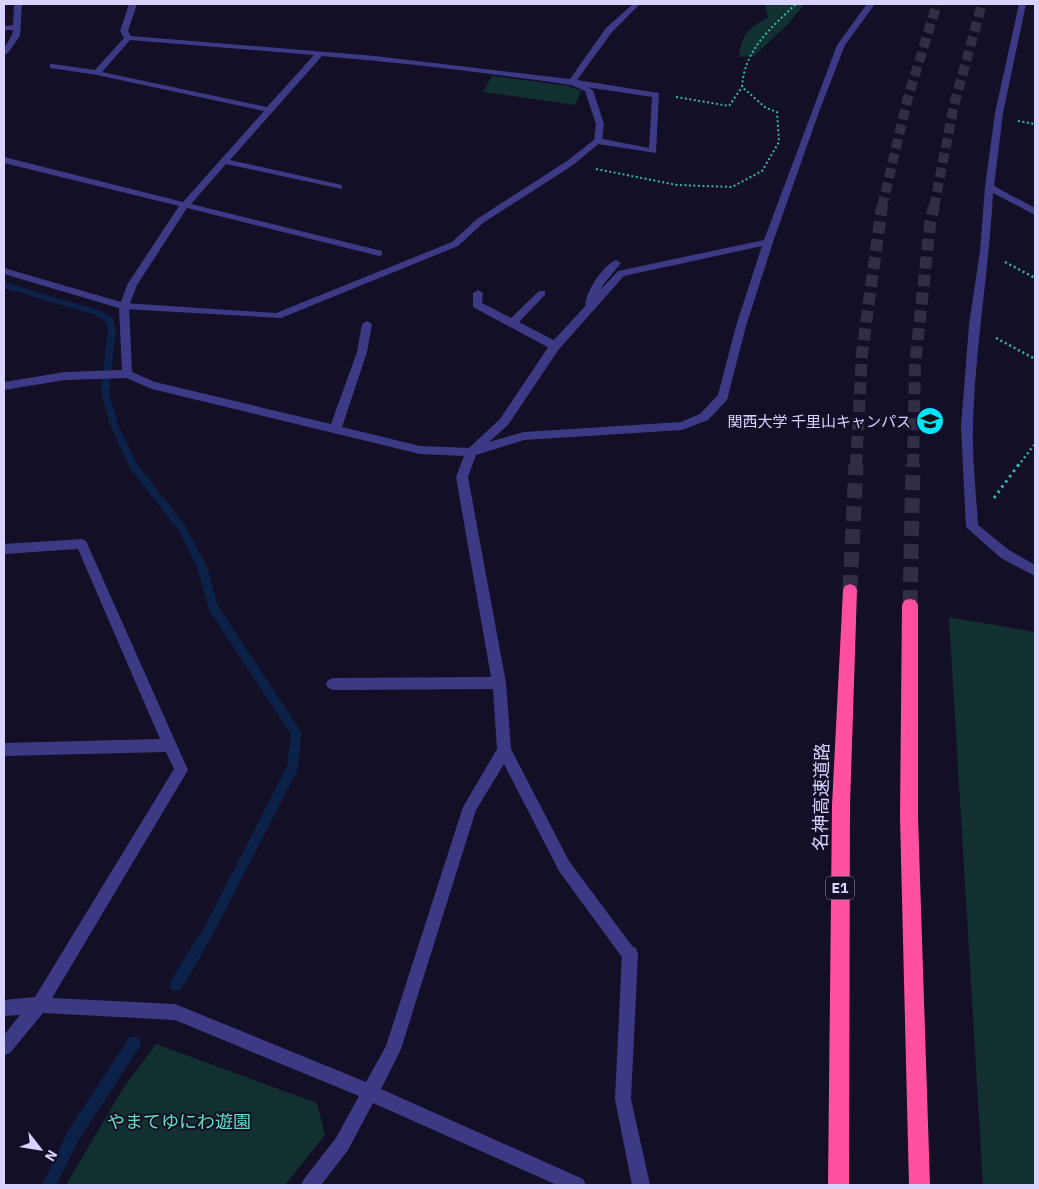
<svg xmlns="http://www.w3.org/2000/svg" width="1039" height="1189" font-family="'IBM Plex Sans','Noto Sans JP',sans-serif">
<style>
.green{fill:#12302f}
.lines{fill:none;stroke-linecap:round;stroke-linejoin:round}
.stream{fill:#0c2248;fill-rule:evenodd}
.highway-tunnel-far2{stroke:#312d47;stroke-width:10;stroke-dasharray:10 5;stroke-linecap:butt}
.highway-tunnel-far1{stroke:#312d47;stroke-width:12;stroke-dasharray:12 6;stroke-linecap:butt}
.highway-tunnel{stroke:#312d47;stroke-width:15;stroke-dasharray:15 8;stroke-linecap:butt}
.path-far2{stroke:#2fb8b0;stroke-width:2;stroke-dasharray:2 2.5;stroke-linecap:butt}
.path-far1{stroke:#2fb8b0;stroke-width:2.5;stroke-dasharray:2 3;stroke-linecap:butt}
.path{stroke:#2fb8b0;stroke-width:3;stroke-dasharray:2.5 4;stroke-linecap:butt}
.lane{fill:#3d3a85;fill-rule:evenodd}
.street{fill:#3d3a85;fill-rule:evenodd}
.highway{fill:#ff4fa3;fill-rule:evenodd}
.labels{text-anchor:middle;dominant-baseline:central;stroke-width:4;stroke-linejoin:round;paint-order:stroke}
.shield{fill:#130f26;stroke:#9e99be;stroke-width:1}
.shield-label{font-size:14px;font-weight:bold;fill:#d9d4ff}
.poi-label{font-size:15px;fill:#d9d4ff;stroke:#130f26;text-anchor:end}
.near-street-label{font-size:18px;fill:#d9d4ff;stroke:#130f26}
.near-park-label{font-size:18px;fill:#5fe0c0;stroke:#130f26}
</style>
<rect width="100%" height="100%" fill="#130f26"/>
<!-- green -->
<path class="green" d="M 765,4 L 805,4 L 787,25 L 754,56 L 739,57 C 742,33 748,29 768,17 Z
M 492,76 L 569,86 L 581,91 L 575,105 L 483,92 Z
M 949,617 L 1035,632 L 1035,1185 L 983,1185 Z
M 156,1044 L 317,1103 L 325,1135 L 285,1185 L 66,1185 L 122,1090 Z"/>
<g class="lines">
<!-- stream -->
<path class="stream" d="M 4,282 L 101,311 L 112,317 L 116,328 L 109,393 L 119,427 L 137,464 L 185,525 L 207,567 L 218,606 L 302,733 L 297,771 L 212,936 L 181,990 L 176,991 L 171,990 L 170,985 L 171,980 L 204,928 L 287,766 L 291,734 L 209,610 L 197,567 L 179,531 L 130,468 L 111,427 L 101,393 L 108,328 L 105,321 L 95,315 L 4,288 Z
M 134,1036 L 139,1038 L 141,1043 L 139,1048 L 79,1139 L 56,1185 L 42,1185 L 69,1129 L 129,1038 Z"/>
<!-- highway-tunnel-far2 -->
<path class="highway-tunnel-far2" d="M 882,207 L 908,97 L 937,4
M 934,207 L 954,105 L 982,4"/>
<!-- highway-tunnel-far1 -->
<path class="highway-tunnel-far1" d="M 856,466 L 862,353 L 882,206
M 913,466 L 915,365 L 930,225 L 934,206"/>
<!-- highway-tunnel -->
<path class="highway-tunnel" d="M 850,590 L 856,464
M 910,605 L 913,464"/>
<!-- path-far2 -->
<path class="path-far2" d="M 676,97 L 729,106 L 742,87
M 1018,121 L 1035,124
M 596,169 L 677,185 L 732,187 L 762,171 L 779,142 L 777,112 L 766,108 L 742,87 C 744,50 771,28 796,4"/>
<!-- path-far1 -->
<path class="path-far1" d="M 1005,262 L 1035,278
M 996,338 L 1035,359
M 1018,466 L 1034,445"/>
<!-- path -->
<path class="path" d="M 994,498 L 1019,464"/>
<!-- lane -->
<path class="lane" d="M 1019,4 L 1026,4 L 1003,113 L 994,186 L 1035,208 L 1035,215 L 993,193 C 989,271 975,347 973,425 C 972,458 976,492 978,525 L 1009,550 L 1035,565 L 1035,576 L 1001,558 L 966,527 L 961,427 L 969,325 L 980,251 L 985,187 L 995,113 Z
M 569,80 L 575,80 L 593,90 L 604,124 L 602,141 L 573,165 L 483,223 L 458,246 L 281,318 L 124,309 L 119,306 L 124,303 L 276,313 L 452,242 L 477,219 L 567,161 L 594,140 L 596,124 L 585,91 L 569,84 Z
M 616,260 L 621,263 L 603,285 L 595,306 L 590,309 L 586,308 C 582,296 604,264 616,260 Z
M 478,290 L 483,293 L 482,303 L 511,318 L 539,291 L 545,291 L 545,295 L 519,322 L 559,343 L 560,346 L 559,349 L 551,349 L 473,307 L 473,293 Z
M 630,946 L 636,948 L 638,954 L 631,1099 L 650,1185 L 632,1185 L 615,1099 L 622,954 L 624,948 Z"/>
<!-- street -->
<path class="street" d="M 14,4 L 22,4 L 20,36 L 7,54 L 4,54 C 3,44 12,40 13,30 L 4,30 L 4,26 L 13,25 Z
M 129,4 L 137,4 L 128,31 L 131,36 L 375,56 L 570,79 L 606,28 L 633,4 L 640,4 L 612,32 L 577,80 L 659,93 L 656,153 L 598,144 L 594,141 L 598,138 L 649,148 L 652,97 C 542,80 432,65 322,56 L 230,160 L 342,185 L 342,189 L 226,164 L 191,204 L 382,251 L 382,255 L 379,256 L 187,208 L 137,285 L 129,306 L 132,372 L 155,382 L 331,424 L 357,352 L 362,324 L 367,321 L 372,324 L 367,352 L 342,427 L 420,446 L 469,448 L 500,419 L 551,343 L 618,271 L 764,240 L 837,45 L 867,4 L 875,4 L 845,45 L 820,109 L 773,242 L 746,326 L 727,400 L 708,420 L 682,430 L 524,440 L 476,455 L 468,477 L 506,683 L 511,749 L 569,861 L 638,954 L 636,960 L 630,962 L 624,960 L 559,871 L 504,764 L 476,810 L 401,1049 L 381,1089 L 583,1179 L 586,1185 L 557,1185 L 373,1103 L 348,1150 L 321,1185 L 301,1185 L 304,1179 L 336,1138 L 359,1096 L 175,1020 L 43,1013 L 10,1053 L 4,1055 L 4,1035 L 20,1015 L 4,1016 L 4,1000 L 35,997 L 174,769 L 166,752 L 4,756 L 4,743 L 160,739 L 78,549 L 4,554 L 4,544 L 82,539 L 86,541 L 188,770 L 52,998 L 175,1004 L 366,1082 L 386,1046 L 463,807 L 497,749 L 493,689 L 333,690 L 328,688 L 326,684 L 328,680 L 333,678 L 491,677 L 456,477 L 464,456 L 420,454 L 152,389 L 126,378 L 65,380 L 4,390 L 4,382 L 65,372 L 122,370 L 119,308 L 4,274 L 4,268 L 121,302 L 127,285 L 179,206 L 4,163 L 4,157 L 183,202 L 264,111 L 97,75 L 50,68 L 50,64 L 53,64 L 95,70 L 124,38 L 120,31 ZM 130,40 L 314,55 L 267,107 L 102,72 ZM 762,246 L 736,326 L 718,395 L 700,414 L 681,422 L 524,432 L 489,442 L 508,425 L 559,349 L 624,276 Z"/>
<!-- highway -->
<path class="highway" d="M 850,584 L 855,586 L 857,590 L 850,805 L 849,1185 L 828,1185 L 832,805 L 843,590 L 845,586 Z
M 910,599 L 915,600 L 918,605 L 918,817 L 930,1185 L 909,1185 L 900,817 L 902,605 L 905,600 Z"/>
</g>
<!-- icons -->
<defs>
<g id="university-disc" transform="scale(1.4375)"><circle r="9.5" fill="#00e5ff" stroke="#130f26"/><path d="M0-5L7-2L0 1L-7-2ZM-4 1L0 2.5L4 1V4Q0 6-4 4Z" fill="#111"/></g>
</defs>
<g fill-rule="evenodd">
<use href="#university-disc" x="930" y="421"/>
</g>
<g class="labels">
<!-- shield labels -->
<rect class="shield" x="826" y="876.5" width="28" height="23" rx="4"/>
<g class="shield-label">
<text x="840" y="888">E1</text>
</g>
<!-- poi labels -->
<g class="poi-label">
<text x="911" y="421">関西大学 千里山キャンパス</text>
</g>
<!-- near-street labels -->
<g class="near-street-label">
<text transform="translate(821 797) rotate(-89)">名神高速道路</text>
</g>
<!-- near-park labels -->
<g class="near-park-label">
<text x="179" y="1121">やまてゆにわ遊園</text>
</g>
</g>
<!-- border -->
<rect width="1039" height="1189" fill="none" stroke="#d9d4ff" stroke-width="10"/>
<!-- north arrow -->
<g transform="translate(40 1149) rotate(121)" stroke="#130f26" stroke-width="4" paint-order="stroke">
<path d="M0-4L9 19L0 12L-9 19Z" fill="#d9d4ff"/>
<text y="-8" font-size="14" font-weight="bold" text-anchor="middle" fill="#d9d4ff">N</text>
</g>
</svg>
